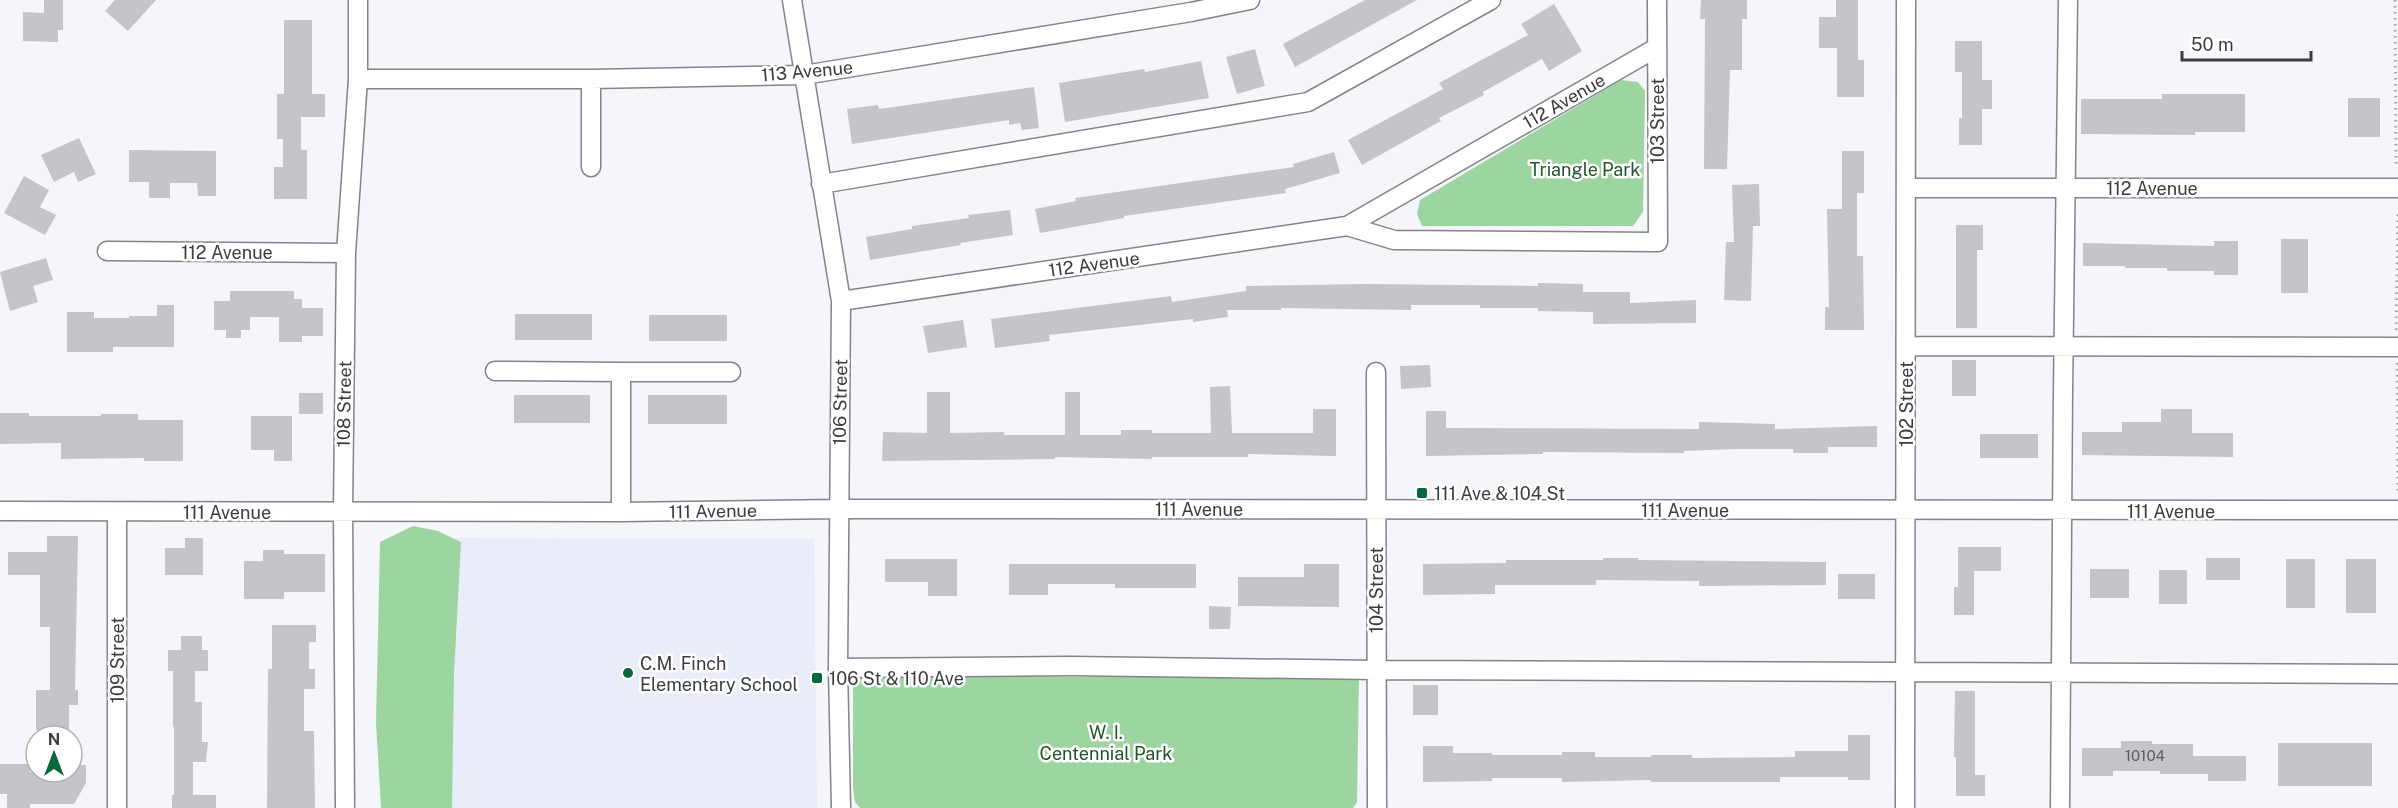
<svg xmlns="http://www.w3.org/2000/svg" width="2398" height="808" font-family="'Public Sans',sans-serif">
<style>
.built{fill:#e9ecf9}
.green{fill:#9dd5a1}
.building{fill:#c5c4ca}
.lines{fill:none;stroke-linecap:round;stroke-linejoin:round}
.minor-casing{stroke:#83848a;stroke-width:21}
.path{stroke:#a6a8ab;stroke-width:3;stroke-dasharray:1.5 4.5;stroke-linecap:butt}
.minor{stroke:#fff;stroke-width:18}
.poi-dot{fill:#06683c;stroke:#fff;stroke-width:2}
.labels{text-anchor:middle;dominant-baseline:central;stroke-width:5;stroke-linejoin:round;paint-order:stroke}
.number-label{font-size:15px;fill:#5e5e61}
.street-label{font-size:18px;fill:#3b3c3e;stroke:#fff}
.park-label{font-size:18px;fill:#1e5526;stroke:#fff}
.poi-label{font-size:18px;fill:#3b3c3e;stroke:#fff;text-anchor:start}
</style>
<rect width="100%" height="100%" fill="#f4f6fb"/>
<!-- built -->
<path class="built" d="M 440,538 L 814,539 L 817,808 L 442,808 Z"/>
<!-- green -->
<path class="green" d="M 1621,80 L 1638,82 L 1645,91 L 1643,212 L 1633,226 L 1422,226 L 1417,214 L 1420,200 Z
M 413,526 L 438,531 L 461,542 L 454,674 L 452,808 L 381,808 L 376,723 L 380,542 Z
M 960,675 L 1071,677 L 1359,676 L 1357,802 L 1353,808 L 860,808 L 855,802 L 853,788 L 853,678 L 955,677 Z"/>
<!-- building -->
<path class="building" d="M 44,0 L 63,0 L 63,30 L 58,30 L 58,42 L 23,41 L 23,12 L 44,13 Z
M 115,0 L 156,0 L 128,31 L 105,11 Z
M 1365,0 L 1417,0 L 1295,67 L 1283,44 Z
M 1701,0 L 1747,0 L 1747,19 L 1742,19 L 1742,70 L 1730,70 L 1727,169 L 1704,169 L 1705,19 L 1700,19 Z
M 1836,0 L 1858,0 L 1858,60 L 1864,60 L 1864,97 L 1837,97 L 1837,48 L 1819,48 L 1819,17 L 1836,17 Z
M 1554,4 L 1582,51 L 1549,71 L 1542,59 L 1483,92 L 1484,95 L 1439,118 L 1441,121 L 1362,165 L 1348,140 L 1443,89 L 1439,83 L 1528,35 L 1521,24 Z
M 284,20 L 312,20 L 312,94 L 325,94 L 325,117 L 301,117 L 301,150 L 307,150 L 307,199 L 274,199 L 274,167 L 283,167 L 283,139 L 277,139 L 277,94 L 284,94 Z
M 1955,41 L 1982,41 L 1982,80 L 1992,80 L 1992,109 L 1982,109 L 1982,145 L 1959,145 L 1959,118 L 1962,118 L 1962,72 L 1955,72 Z
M 1255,49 L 1265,86 L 1237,94 L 1226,57 Z
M 1201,61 L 1209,98 L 1065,122 L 1059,83 L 1144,69 L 1145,72 Z
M 1034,87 L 1039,128 L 1022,130 L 1020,123 L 1009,125 L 1009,120 L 852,144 L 847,109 L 878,105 L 879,109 Z
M 2162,94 L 2245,94 L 2245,132 L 2195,132 L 2195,135 L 2081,134 L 2081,99 L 2162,99 Z
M 2348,98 L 2380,98 L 2380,137 L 2348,137 Z
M 79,138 L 96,174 L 78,182 L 74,172 L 54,182 L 41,155 Z
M 129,150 L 216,151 L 216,196 L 198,196 L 197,183 L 170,183 L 170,198 L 149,198 L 149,182 L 129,182 Z
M 1842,151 L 1864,151 L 1864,193 L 1857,193 L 1857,256 L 1863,256 L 1864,330 L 1825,330 L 1825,307 L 1829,307 L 1827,209 L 1842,209 Z
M 1334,152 L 1340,173 L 1285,189 L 1286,193 L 1124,216 L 1124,218 L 1040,233 L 1035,209 L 1076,201 L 1075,198 L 1294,167 L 1293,164 Z
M 24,176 L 49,190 L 40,207 L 56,215 L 45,235 L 4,213 Z
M 1759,184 L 1760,226 L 1753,226 L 1751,301 L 1724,300 L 1726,242 L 1734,242 L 1732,185 Z
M 1010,210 L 1013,235 L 960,243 L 961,245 L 870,260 L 866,237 L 912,229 L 912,226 L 969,218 L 968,215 Z
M 1956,225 L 1983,225 L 1983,250 L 1977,250 L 1977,328 L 1956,328 Z
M 2281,239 L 2308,239 L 2308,293 L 2281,293 Z
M 2214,241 L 2238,241 L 2238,275 L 2214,275 L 2214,271 L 2167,271 L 2167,268 L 2125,268 L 2125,266 L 2083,266 L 2083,243 L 2214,246 Z
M 46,258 L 53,280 L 33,286 L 38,302 L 10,311 L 0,272 Z
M 1538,283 L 1583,284 L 1583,292 L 1630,292 L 1630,303 L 1696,300 L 1696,323 L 1593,324 L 1593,312 L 1538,311 L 1538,308 L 1480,308 L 1480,305 L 1411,305 L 1411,310 L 1281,308 L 1281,310 L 1227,310 L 1228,317 L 1193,322 L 1193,319 L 1049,335 L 1050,341 L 995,348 L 991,319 L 1171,296 L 1172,302 L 1246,291 L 1246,286 L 1366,284 L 1538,286 Z
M 230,291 L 294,291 L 294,299 L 302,299 L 302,308 L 323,308 L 323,336 L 302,336 L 302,342 L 279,342 L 279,317 L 250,317 L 250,330 L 241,330 L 241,338 L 226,338 L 226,330 L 214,330 L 214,301 L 230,301 Z
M 157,305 L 174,305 L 174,347 L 113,347 L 113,352 L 67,352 L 67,312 L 94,312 L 94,318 L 129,318 L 129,316 L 157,316 Z
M 515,314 L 592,314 L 592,340 L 515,340 Z
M 649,315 L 727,315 L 727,341 L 649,341 Z
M 963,320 L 967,347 L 928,353 L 923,326 Z
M 1952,360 L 1976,360 L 1976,396 L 1952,396 Z
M 1430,365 L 1431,387 L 1401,389 L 1400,366 Z
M 1230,386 L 1232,433 L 1313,433 L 1313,409 L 1336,409 L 1336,456 L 1248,454 L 1248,457 L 1152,457 L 1152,459 L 1055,457 L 1055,459 L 882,461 L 883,432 L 927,433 L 927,392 L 950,392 L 950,433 L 1004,432 L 1004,435 L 1065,435 L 1065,392 L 1080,392 L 1080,435 L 1121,435 L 1121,430 L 1152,430 L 1152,433 L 1211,433 L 1210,387 Z
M 299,393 L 323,393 L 323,414 L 299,414 Z
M 514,395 L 590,395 L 590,423 L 514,423 Z
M 648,395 L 727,395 L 727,424 L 648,424 Z
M 2161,409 L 2192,409 L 2192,433 L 2233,433 L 2233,457 L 2082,455 L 2082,432 L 2122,432 L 2122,422 L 2161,422 Z
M 1426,411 L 1446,411 L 1446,428 L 1699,429 L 1699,422 L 1775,424 L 1775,429 L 1877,426 L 1877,447 L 1828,447 L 1828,453 L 1793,453 L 1793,449 L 1735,449 L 1684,451 L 1684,453 L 1543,452 L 1543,454 L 1426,456 Z
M 0,413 L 29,413 L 29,416 L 101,416 L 101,414 L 138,414 L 138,420 L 183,420 L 183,461 L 144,461 L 144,458 L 61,459 L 61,443 L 0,444 Z
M 251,416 L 292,416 L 292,461 L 274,461 L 274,450 L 251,450 Z
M 1980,434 L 2038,434 L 2038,458 L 1980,458 Z
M 47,536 L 78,536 L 75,690 L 78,690 L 78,705 L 69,705 L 69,730 L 36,730 L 36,690 L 50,690 L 50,627 L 40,627 L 40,575 L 8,575 L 8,552 L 47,552 Z
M 185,538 L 203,538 L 203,575 L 165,575 L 165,548 L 185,548 Z
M 1958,547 L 2001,547 L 2001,571 L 1974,571 L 1974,615 L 1954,615 L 1954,587 L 1958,587 Z
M 263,550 L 284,550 L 284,554 L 325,554 L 325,592 L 284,592 L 284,599 L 244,599 L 244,561 L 263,561 Z
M 1603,558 L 1638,558 L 1638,560 L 1826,562 L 1826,585 L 1699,586 L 1699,581 L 1596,580 L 1596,585 L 1495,585 L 1495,594 L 1423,595 L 1423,564 L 1506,563 L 1506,560 L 1603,560 Z
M 2206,558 L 2240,558 L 2240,580 L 2206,580 Z
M 885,559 L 957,559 L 957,596 L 928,596 L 928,582 L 885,582 Z
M 2286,559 L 2315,559 L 2315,608 L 2286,608 Z
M 2346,559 L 2376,559 L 2376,613 L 2346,613 Z
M 1009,564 L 1196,564 L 1196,588 L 1115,588 L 1115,584 L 1048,584 L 1048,595 L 1009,595 Z
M 1304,564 L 1339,564 L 1339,607 L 1238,606 L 1238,577 L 1304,577 Z
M 2090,569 L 2129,569 L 2129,598 L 2090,598 Z
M 2159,570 L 2187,570 L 2187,604 L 2159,604 Z
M 1838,574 L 1875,574 L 1875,599 L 1838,599 Z
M 1209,606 L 1231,607 L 1230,629 L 1209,629 Z
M 272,625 L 316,625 L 316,642 L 309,642 L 309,669 L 315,669 L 315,689 L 304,689 L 304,731 L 314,731 L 315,808 L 267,808 L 268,669 L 272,669 Z
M 181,636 L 202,636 L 202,650 L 208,650 L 208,671 L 195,671 L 195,702 L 202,702 L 202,742 L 208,742 L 206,762 L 193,762 L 193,795 L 216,795 L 216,808 L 172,808 L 172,795 L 174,795 L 174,727 L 173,727 L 173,671 L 168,671 L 168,650 L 181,650 Z
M 1413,685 L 1438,685 L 1438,715 L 1413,715 Z
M 1955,691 L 1975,691 L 1975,775 L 1985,775 L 1985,796 L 1956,796 L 1956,757 L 1954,757 Z
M 1848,735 L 1870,735 L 1870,780 L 1848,780 L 1848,777 L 1780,777 L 1780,782 L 1651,782 L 1651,780 L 1562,782 L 1562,778 L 1492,778 L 1492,781 L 1423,782 L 1423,746 L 1453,746 L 1453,753 L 1492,753 L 1492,755 L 1562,755 L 1562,752 L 1595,752 L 1595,757 L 1651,757 L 1651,755 L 1692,755 L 1692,758 L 1795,757 L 1795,751 L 1848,751 Z
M 2121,741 L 2152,741 L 2152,744 L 2193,744 L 2193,756 L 2246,756 L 2246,781 L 2208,781 L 2208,774 L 2160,774 L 2160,771 L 2113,771 L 2113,776 L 2082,776 L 2082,748 L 2121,748 Z
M 2278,743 L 2372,743 L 2372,786 L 2278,786 Z
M 0,764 L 30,764 L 30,772 L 72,772 L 72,765 L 86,765 L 86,783 L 74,804 L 30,804 L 30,808 L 7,808 L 7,794 L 0,794 Z"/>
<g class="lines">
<!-- minor casing -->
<g class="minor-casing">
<path id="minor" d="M 792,0 L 841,301 L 838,668 L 841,808
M 358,79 L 591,79 L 804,75 L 1191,12 L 1250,0
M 591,167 L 591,79
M 821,184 L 1308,102 L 1491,0
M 1907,188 L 2398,188
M 1347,226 L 1394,240 L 1658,242 L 1657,0
M 107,251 L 346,253
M 841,301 L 1347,226 L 1656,48
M 1906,346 L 2398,347
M 495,371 L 621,372 L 621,512
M 621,372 L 731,372
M 1376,372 L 1377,808
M 0,511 L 621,512 L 839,509 L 2398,510
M 117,513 L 117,808
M 838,668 L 1072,666 L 1376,670 L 2398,674
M 345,808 L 343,511 L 346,253 L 358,79 L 358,0
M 1905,808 L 1906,0
M 2060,808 C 2062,539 2063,269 2068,0"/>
</g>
<!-- path -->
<path class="path" d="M 2395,0 L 2396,168
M 2396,330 L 2398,212
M 2397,363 L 2398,495"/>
<!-- minor -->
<use href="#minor" class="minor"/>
</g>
<!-- markers -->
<g class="poi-dot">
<rect x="1416" y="487" width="12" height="12" rx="3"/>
<circle cx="628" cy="673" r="6"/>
<rect x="811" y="672" width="12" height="12" rx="3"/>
</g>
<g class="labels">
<!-- number labels -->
<g class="number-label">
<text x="2145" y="755">10104</text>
</g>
<!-- street labels -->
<g class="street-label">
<text transform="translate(807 71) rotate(-5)">113 Avenue</text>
<text transform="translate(1564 101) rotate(-30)">112 Avenue</text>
<text transform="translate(1657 121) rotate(-90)">103 Street</text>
<text x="2152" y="188">112 Avenue</text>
<text x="227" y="252">112 Avenue</text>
<text transform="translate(1094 264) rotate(-8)">112 Avenue</text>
<text transform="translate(840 402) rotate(-89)">106 Street</text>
<text transform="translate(344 404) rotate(-89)">108 Street</text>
<text transform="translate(1906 404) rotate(-90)">102 Street</text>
<text x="1199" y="509">111 Avenue</text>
<text x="1685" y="510">111 Avenue</text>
<text transform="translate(713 511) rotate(-1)">111 Avenue</text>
<text x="2171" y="511">111 Avenue</text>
<text x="227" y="512">111 Avenue</text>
<text transform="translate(1376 590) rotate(-90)">104 Street</text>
<text transform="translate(117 660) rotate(-90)">109 Street</text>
</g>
<!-- park labels -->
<g class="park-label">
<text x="1585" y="169">Triangle Park</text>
<text x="1106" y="732">W. I.<tspan x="1106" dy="21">Centennial Park</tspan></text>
</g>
<!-- poi labels -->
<g class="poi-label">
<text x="1434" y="493">111 Ave &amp; 104 St</text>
<text x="640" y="663">C.M. Finch<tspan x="640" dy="21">Elementary School</tspan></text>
<text x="829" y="678">106 St &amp; 110 Ave</text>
</g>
</g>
<!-- north arrow -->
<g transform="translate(54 754)"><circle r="28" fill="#ffffff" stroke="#b1b1b2" stroke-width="1.5"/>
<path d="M0-4.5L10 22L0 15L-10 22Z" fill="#06683c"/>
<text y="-9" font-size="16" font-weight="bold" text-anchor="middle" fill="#3b3c3e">N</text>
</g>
<!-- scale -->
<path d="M2182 51v9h129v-9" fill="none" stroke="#3b3c3e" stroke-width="3"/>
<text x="2191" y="51" font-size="18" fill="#3b3c3e" stroke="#ffffff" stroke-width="4.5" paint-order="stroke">50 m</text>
</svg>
